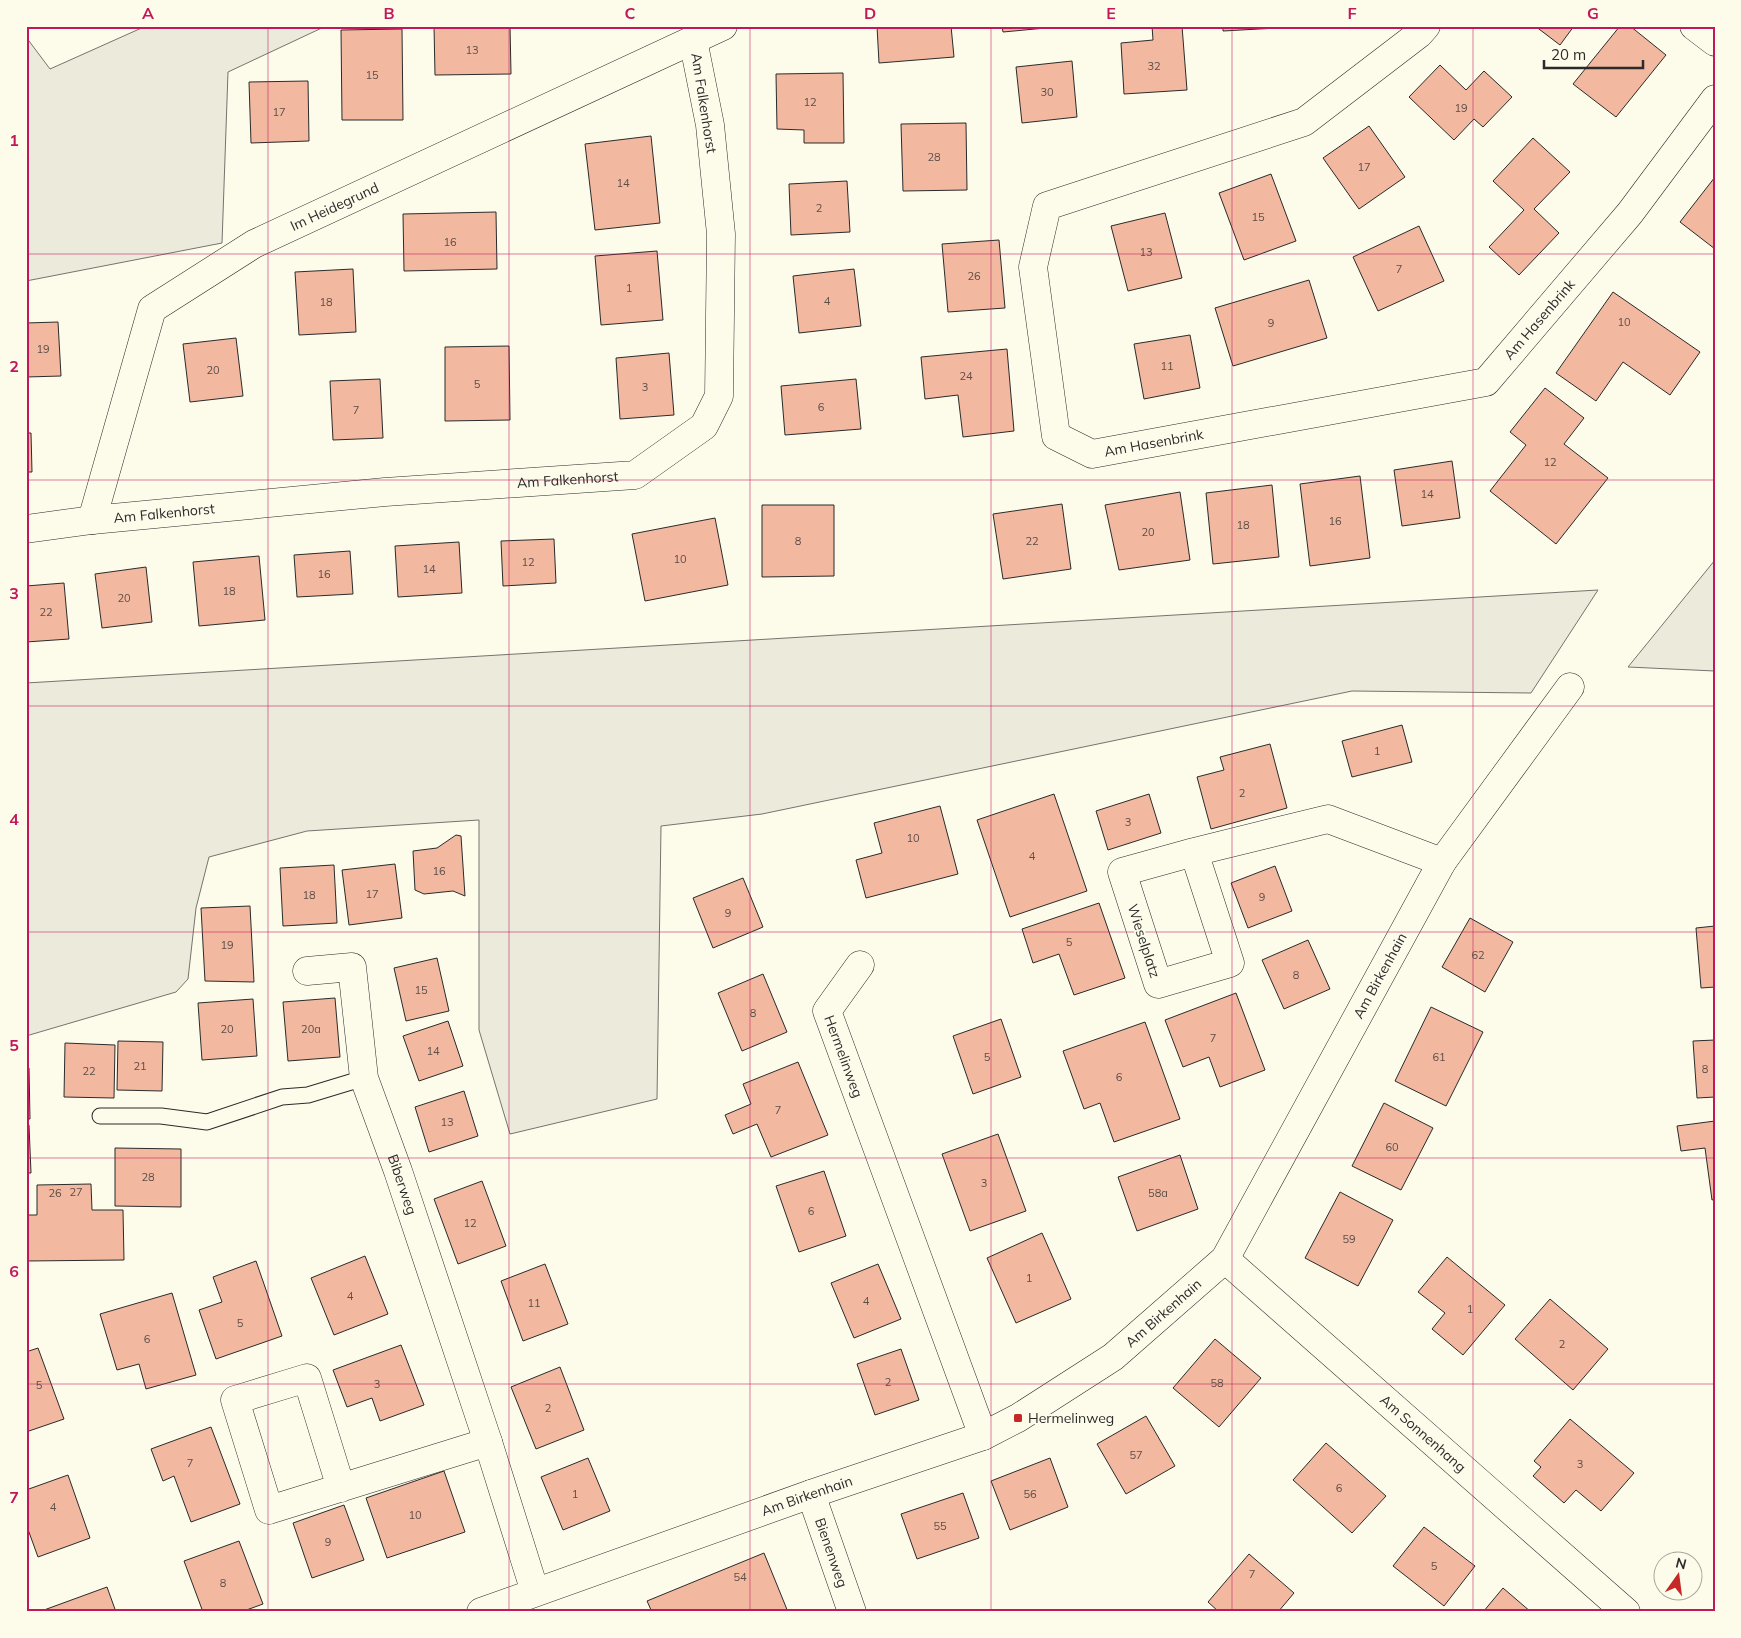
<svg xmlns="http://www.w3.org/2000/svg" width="1741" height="1638" font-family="Mulish,sans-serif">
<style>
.green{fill:#ecebdb;stroke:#74746e}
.building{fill:#f2b8a0;stroke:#2b2b2b}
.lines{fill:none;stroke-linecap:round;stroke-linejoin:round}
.service-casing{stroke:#2b2b2b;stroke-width:17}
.minor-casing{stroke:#2b2b2b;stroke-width:29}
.service{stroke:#fdfbea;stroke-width:15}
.minor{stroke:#fdfbea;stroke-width:28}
.grid{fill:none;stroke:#c2185b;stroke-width:1;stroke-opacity:0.55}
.poi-dot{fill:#c62828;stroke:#fdfbea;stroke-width:2}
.labels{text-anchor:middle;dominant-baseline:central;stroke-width:4;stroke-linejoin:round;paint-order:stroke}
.number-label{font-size:11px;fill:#5d4e48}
.street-label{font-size:14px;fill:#2b2b2b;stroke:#fdfbea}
.poi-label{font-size:14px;fill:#2b2b2b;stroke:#fdfbea;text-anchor:start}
.neatline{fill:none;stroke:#c2185b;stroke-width:2}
.grid-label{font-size:16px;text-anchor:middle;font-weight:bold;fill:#c2185b}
</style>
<rect width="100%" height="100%" fill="#fdfbea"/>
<!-- green -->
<path class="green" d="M 146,26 L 326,26 L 228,72 L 222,243 L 26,281 L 26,37 L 50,69 Z
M 1715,560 L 1715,671 L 1628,667 Z
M 1598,590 L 1531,693 L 1352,691 L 762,814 L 661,826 L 657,1099 L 510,1134 L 479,1030 L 479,820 L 307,831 L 209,857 L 196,908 L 188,979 L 176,992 L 26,1036 L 26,683 Z"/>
<!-- building -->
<path class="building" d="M 434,26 L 510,26 L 511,74 L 435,75 Z
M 877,26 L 951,26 L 954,57 L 879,63 Z
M 1002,26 L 1067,26 L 1003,32 Z
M 1152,26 L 1182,26 L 1187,90 L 1124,94 L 1121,43 L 1153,40 Z
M 1223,26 L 1295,26 L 1295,27 L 1223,31 Z
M 1535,26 L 1574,26 L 1560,45 Z
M 1620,26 L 1630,26 L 1666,55 L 1616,117 L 1573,84 Z
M 402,29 L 403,120 L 342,120 L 341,30 Z
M 1072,61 L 1077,117 L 1022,123 L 1016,67 Z
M 1440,65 L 1466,90 L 1484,71 L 1512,97 L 1483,127 L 1474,119 L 1454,140 L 1409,97 Z
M 843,73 L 844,143 L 804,143 L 804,130 L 777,129 L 776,74 Z
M 308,81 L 309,141 L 251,143 L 249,82 Z
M 966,123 L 967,190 L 903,191 L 901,124 Z
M 1369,126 L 1405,177 L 1359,209 L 1323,158 Z
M 651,136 L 660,223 L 595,230 L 585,144 Z
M 1533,138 L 1570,172 L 1534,209 L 1559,233 L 1519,275 L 1489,247 L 1524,210 L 1493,181 Z
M 1271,174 L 1296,241 L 1244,260 L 1219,193 Z
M 1715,177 L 1715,249 L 1680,222 Z
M 847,181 L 850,232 L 791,235 L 789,184 Z
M 496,212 L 497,269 L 404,271 L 403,214 Z
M 1165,213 L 1182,278 L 1128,291 L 1111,226 Z
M 1419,226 L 1444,281 L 1378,311 L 1353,257 Z
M 999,240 L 1005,308 L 948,312 L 942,244 Z
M 657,251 L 663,320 L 601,325 L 595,256 Z
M 353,269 L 356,332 L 299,335 L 295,272 Z
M 854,269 L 861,326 L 799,333 L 793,276 Z
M 1309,280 L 1327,338 L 1233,366 L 1215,308 Z
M 1613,292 L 1700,352 L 1670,395 L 1623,362 L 1596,401 L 1556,373 Z
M 58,322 L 61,376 L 26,377 L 26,323 Z
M 1190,335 L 1200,388 L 1144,399 L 1134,344 Z
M 236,338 L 243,396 L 190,402 L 183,344 Z
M 509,346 L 510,420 L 445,421 L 445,347 Z
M 1007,349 L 1014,431 L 963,437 L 958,395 L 925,399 L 921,357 Z
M 669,353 L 674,415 L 620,419 L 616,358 Z
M 380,379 L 383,438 L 333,440 L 330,381 Z
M 856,379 L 861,429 L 785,435 L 781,386 Z
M 1545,388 L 1584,418 L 1564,444 L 1608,478 L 1556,544 L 1490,491 L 1526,445 L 1510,432 Z
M 26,433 L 31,433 L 32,472 L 26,472 Z
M 1452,461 L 1460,518 L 1402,526 L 1394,470 Z
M 1360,476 L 1370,558 L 1310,566 L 1300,484 Z
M 1272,485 L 1279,557 L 1213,564 L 1206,493 Z
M 1180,492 L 1190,560 L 1119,570 L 1105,505 Z
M 1062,504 L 1071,569 L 1003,579 L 993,514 Z
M 762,505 L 834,505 L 834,576 L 762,577 Z
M 715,518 L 728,585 L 645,601 L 632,534 Z
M 554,539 L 556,583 L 503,586 L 501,541 Z
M 459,542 L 462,593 L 398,597 L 395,546 Z
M 350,551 L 353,594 L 297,597 L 294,555 Z
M 259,556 L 265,620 L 199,626 L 193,562 Z
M 146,567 L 152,622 L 102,628 L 95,574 Z
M 64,583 L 69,639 L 26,642 L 26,586 Z
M 1402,725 L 1412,762 L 1352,777 L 1342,741 Z
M 1270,744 L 1287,808 L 1211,829 L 1197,777 L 1224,770 L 1220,757 Z
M 1054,794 L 1087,891 L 1010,917 L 977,820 Z
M 1149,794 L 1161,833 L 1108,850 L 1096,811 Z
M 940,806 L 958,874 L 866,898 L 856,860 L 882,853 L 874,823 Z
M 456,835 L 461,836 L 465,896 L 453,891 L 424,894 L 415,890 L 413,851 L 437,848 Z
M 395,864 L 402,918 L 349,925 L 342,870 Z
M 334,865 L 337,923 L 283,926 L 280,868 Z
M 1275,866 L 1292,911 L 1248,928 L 1231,883 Z
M 743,878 L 763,927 L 713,948 L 693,898 Z
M 1099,903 L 1125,978 L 1074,995 L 1059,954 L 1033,963 L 1022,929 Z
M 250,906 L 254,982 L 205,981 L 201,908 Z
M 1470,918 L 1513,942 L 1485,992 L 1442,967 Z
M 1715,926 L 1715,987 L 1701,988 L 1696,928 Z
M 1308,940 L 1330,989 L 1284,1009 L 1262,960 Z
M 437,958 L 449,1011 L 406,1021 L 394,968 Z
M 763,974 L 787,1032 L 742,1051 L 718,993 Z
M 1236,993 L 1265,1070 L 1220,1087 L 1209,1057 L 1183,1067 L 1165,1020 Z
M 335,998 L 340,1057 L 288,1061 L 283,1002 Z
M 253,999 L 257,1056 L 202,1060 L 198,1003 Z
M 1431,1007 L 1483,1032 L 1446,1106 L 1395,1081 Z
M 1001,1019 L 1021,1077 L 973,1094 L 953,1036 Z
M 448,1021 L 463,1066 L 419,1081 L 403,1036 Z
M 1145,1022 L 1180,1119 L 1114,1142 L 1100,1103 L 1084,1109 L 1063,1051 Z
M 1715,1040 L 1715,1097 L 1697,1098 L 1693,1041 Z
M 118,1041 L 163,1042 L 162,1091 L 117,1090 Z
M 65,1043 L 115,1045 L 114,1098 L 64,1097 Z
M 798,1062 L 828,1135 L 771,1157 L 757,1124 L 733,1134 L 725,1115 L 751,1104 L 743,1084 Z
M 26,1068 L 29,1068 L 30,1119 L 26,1119 Z
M 464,1091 L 478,1136 L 429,1152 L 415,1107 Z
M 1384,1103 L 1433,1128 L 1401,1190 L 1352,1166 Z
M 1715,1121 L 1715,1199 L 1712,1200 L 1705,1148 L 1681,1151 L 1677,1126 Z
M 26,1125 L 29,1125 L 31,1173 L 26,1173 Z
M 998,1134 L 1026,1211 L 970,1231 L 942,1154 Z
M 115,1148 L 181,1149 L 181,1207 L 115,1206 Z
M 1180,1155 L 1198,1209 L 1137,1231 L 1118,1177 Z
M 824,1171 L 846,1236 L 799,1252 L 776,1186 Z
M 482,1181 L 506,1246 L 458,1264 L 434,1199 Z
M 91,1184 L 92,1210 L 123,1210 L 124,1260 L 26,1261 L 26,1215 L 37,1215 L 37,1185 Z
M 1340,1192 L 1393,1220 L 1358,1286 L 1305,1258 Z
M 1042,1233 L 1071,1299 L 1016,1323 L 987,1258 Z
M 365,1256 L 388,1314 L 334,1335 L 311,1278 Z
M 1447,1257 L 1505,1305 L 1463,1355 L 1432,1329 L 1445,1313 L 1418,1292 Z
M 256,1261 L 282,1336 L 216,1359 L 199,1310 L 222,1302 L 213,1277 Z
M 545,1264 L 568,1324 L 523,1341 L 501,1281 Z
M 878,1264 L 901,1319 L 854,1338 L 831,1283 Z
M 172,1293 L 196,1375 L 146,1389 L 139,1364 L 117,1370 L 100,1314 Z
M 1550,1299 L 1608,1349 L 1573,1390 L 1515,1339 Z
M 1215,1339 L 1261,1378 L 1219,1427 L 1173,1388 Z
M 401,1345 L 424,1405 L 380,1421 L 372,1398 L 347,1407 L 333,1370 Z
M 38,1348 L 64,1419 L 26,1432 L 26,1352 Z
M 901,1349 L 919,1400 L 875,1415 L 857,1364 Z
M 560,1367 L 584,1430 L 536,1449 L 511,1387 Z
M 1146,1416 L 1175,1466 L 1126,1494 L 1097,1444 Z
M 1570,1419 L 1634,1473 L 1601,1511 L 1576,1490 L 1564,1503 L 1533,1476 L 1541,1467 L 1534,1461 Z
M 211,1427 L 240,1504 L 191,1522 L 174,1476 L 163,1481 L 151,1449 Z
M 1326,1443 L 1386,1496 L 1352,1533 L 1293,1480 Z
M 588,1458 L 610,1511 L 563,1530 L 541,1477 Z
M 1050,1458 L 1068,1507 L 1010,1530 L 991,1481 Z
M 444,1471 L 465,1532 L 387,1558 L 366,1498 Z
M 68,1475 L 90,1538 L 38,1557 L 26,1524 L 26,1490 Z
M 963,1493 L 979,1538 L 917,1559 L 901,1514 Z
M 344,1505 L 364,1560 L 312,1578 L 293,1523 Z
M 1424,1527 L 1475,1566 L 1444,1606 L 1393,1566 Z
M 239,1541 L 263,1604 L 241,1612 L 203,1612 L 184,1561 Z
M 764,1553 L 788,1612 L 652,1612 L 647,1601 Z
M 1249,1554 L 1294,1593 L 1278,1612 L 1219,1612 L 1208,1602 Z
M 107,1587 L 116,1612 L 45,1612 L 44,1610 Z
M 1503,1588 L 1531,1612 L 1483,1612 Z"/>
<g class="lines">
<!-- service casing -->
<g class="service-casing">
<path id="service" d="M 100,1116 L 161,1116 L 207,1122 L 282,1097 L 308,1095 L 364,1078"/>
</g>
<!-- minor casing -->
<g class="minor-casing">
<g id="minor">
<path id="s1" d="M 1426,26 L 1419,34 L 1304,122 L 1047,206 L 1033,267 L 1056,436 L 1092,454 L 1486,382 L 1630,213 L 1715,99"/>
<path d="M 1694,26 L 1715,42"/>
<path id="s2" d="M 92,520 L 152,309 L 254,244 L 723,26"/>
<path id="s3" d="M 26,529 L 92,520 L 385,492 L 635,475 L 704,426 L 719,396 L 721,234 L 710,125 L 693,40"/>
<path d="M 1194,852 L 1230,963 L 1158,984 L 1122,872 L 1194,852 L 1328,819 L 1442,862"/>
<path id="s4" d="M 860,965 L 827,1011 L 983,1436"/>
<path id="s5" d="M 307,971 L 352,967 L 364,1078 L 398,1171 L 488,1442 L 535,1592"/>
<path id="s6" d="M 1225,1259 L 1626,1612"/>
<path d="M 341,1488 L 307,1378 L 235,1400 L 269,1510 L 488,1442"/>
<path id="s7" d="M 811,1494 L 852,1612"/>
<path id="s8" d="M 481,1612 L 811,1494 L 983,1436 L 1018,1418 L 1113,1357 L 1225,1259 L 1442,862 L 1570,687"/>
</g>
</g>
<!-- service -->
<use href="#service" class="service"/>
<!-- minor -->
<use href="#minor" class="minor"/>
</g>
<!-- grid -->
<path class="grid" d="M 268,26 L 268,1612M 509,26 L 509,1612M 750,26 L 750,1612M 991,26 L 991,1612M 1232,26 L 1232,1612M 1473,26 L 1473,1612M 26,254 L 1715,254M 26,480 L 1715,480M 26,706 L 1715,706M 26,932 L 1715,932M 26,1158 L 1715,1158M 26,1384 L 1715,1384"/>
<!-- markers -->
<rect class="poi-dot" x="1013" y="1413" width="10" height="10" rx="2.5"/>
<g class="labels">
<!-- number labels -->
<g class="number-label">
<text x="472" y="50">13</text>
<text x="1154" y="66">32</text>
<text x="372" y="75">15</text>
<text x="1047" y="92">30</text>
<text x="810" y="102">12</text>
<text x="1461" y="108">19</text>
<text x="279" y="112">17</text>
<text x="934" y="157">28</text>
<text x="1364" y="167">17</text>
<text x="623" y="183">14</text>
<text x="819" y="208">2</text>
<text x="1258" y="217">15</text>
<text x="450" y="242">16</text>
<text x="1146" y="252">13</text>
<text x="1399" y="269">7</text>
<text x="974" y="276">26</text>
<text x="629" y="288">1</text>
<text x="827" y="301">4</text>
<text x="326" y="302">18</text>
<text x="1624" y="322">10</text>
<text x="1271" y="323">9</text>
<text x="43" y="349">19</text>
<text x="1167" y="366">11</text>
<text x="213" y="370">20</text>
<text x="966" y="376">24</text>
<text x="477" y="384">5</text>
<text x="645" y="387">3</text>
<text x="821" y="407">6</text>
<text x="356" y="410">7</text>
<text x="1550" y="462">12</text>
<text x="1427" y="494">14</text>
<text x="1335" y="521">16</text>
<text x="1243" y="525">18</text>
<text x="1148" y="532">20</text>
<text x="798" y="541">8</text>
<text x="1032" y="541">22</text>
<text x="680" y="559">10</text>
<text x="528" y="562">12</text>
<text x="429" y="569">14</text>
<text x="324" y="574">16</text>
<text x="229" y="591">18</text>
<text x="124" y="598">20</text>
<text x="46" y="612">22</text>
<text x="1377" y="751">1</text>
<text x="1242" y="793">2</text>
<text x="1128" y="822">3</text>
<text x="913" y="838">10</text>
<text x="1032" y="856">4</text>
<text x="439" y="871">16</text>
<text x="372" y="894">17</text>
<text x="309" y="895">18</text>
<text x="1262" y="897">9</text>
<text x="728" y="913">9</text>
<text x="1069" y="942">5</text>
<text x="227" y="945">19</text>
<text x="1478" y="955">62</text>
<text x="1296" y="975">8</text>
<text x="421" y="990">15</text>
<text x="753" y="1013">8</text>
<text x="227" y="1029">20</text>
<text x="311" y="1029">20a</text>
<text x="1213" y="1038">7</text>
<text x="433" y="1051">14</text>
<text x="987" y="1057">5</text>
<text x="1439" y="1057">61</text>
<text x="140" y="1066">21</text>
<text x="1705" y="1069">8</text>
<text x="89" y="1071">22</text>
<text x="1119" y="1077">6</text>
<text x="778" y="1110">7</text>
<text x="447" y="1122">13</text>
<text x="1392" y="1147">60</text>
<text x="148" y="1177">28</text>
<text x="984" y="1183">3</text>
<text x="76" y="1192">27</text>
<text x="55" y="1193">26</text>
<text x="1158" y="1193">58a</text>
<text x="811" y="1211">6</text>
<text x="470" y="1223">12</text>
<text x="1349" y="1239">59</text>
<text x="1029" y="1278">1</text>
<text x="350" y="1296">4</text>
<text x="866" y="1301">4</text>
<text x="534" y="1303">11</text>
<text x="1470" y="1309">1</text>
<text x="240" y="1323">5</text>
<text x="147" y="1339">6</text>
<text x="1562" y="1344">2</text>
<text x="888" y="1382">2</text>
<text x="1217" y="1383">58</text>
<text x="377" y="1384">3</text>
<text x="39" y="1385">5</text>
<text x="548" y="1408">2</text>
<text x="1136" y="1455">57</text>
<text x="190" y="1463">7</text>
<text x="1580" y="1464">3</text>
<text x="1339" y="1488">6</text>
<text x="575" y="1494">1</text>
<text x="1030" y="1494">56</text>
<text x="53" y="1507">4</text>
<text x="415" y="1515">10</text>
<text x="940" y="1526">55</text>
<text x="328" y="1542">9</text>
<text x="1434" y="1566">5</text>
<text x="1252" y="1574">7</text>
<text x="740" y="1577">54</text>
<text x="223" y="1583">8</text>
</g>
<!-- street labels -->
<g class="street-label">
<text transform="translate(704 103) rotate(81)">Am Falkenhorst</text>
<text stroke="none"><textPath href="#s2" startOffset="429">Im Heidegrund</textPath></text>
<text stroke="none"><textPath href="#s1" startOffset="1182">Am Hasenbrink</textPath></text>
<text stroke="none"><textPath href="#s1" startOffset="762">Am Hasenbrink</textPath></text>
<text stroke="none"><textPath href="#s3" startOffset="544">Am Falkenhorst</textPath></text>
<text stroke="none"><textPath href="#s3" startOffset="139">Am Falkenhorst</textPath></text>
<text transform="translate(1144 941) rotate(72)">Wieselplatz</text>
<text stroke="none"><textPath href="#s8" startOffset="1156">Am Birkenhain</textPath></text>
<text stroke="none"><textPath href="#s4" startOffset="105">Hermelinweg</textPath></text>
<text stroke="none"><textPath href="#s5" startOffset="270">Biberweg</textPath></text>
<text stroke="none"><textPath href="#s8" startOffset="751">Am Birkenhain</textPath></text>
<text stroke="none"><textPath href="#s6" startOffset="264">Am Sonnenhang</textPath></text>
<text stroke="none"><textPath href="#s8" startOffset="346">Am Birkenhain</textPath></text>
<text stroke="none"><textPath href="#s7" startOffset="62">Bienenweg</textPath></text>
</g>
<!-- poi labels -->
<g class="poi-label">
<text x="1028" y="1418">Hermelinweg</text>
</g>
</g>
<!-- border -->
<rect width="1741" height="1638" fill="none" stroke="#fdfbea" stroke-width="55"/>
<!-- north arrow -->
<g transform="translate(1678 1576) rotate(14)"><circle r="24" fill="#fdfbea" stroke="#a9a89e"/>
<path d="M0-4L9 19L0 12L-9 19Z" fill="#c62828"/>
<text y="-8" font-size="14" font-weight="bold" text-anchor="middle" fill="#2b2b2b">N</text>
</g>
<!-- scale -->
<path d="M1544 60v8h99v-8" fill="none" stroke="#2b2b2b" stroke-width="2.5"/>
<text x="1551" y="60" font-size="15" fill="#2b2b2b" stroke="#fdfbea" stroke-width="4" paint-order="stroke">20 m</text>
<rect x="28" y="28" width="1686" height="1582" class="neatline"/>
<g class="grid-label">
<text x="148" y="19">A</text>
<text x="389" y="19">B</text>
<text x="630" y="19">C</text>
<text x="870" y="19">D</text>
<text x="1111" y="19">E</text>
<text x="1352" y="19">F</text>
<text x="1593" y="19">G</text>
<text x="14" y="146">1</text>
<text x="14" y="372">2</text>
<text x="14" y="599">3</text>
<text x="14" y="825">4</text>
<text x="14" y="1051">5</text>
<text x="14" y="1277">6</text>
<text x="14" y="1503">7</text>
</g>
</svg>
